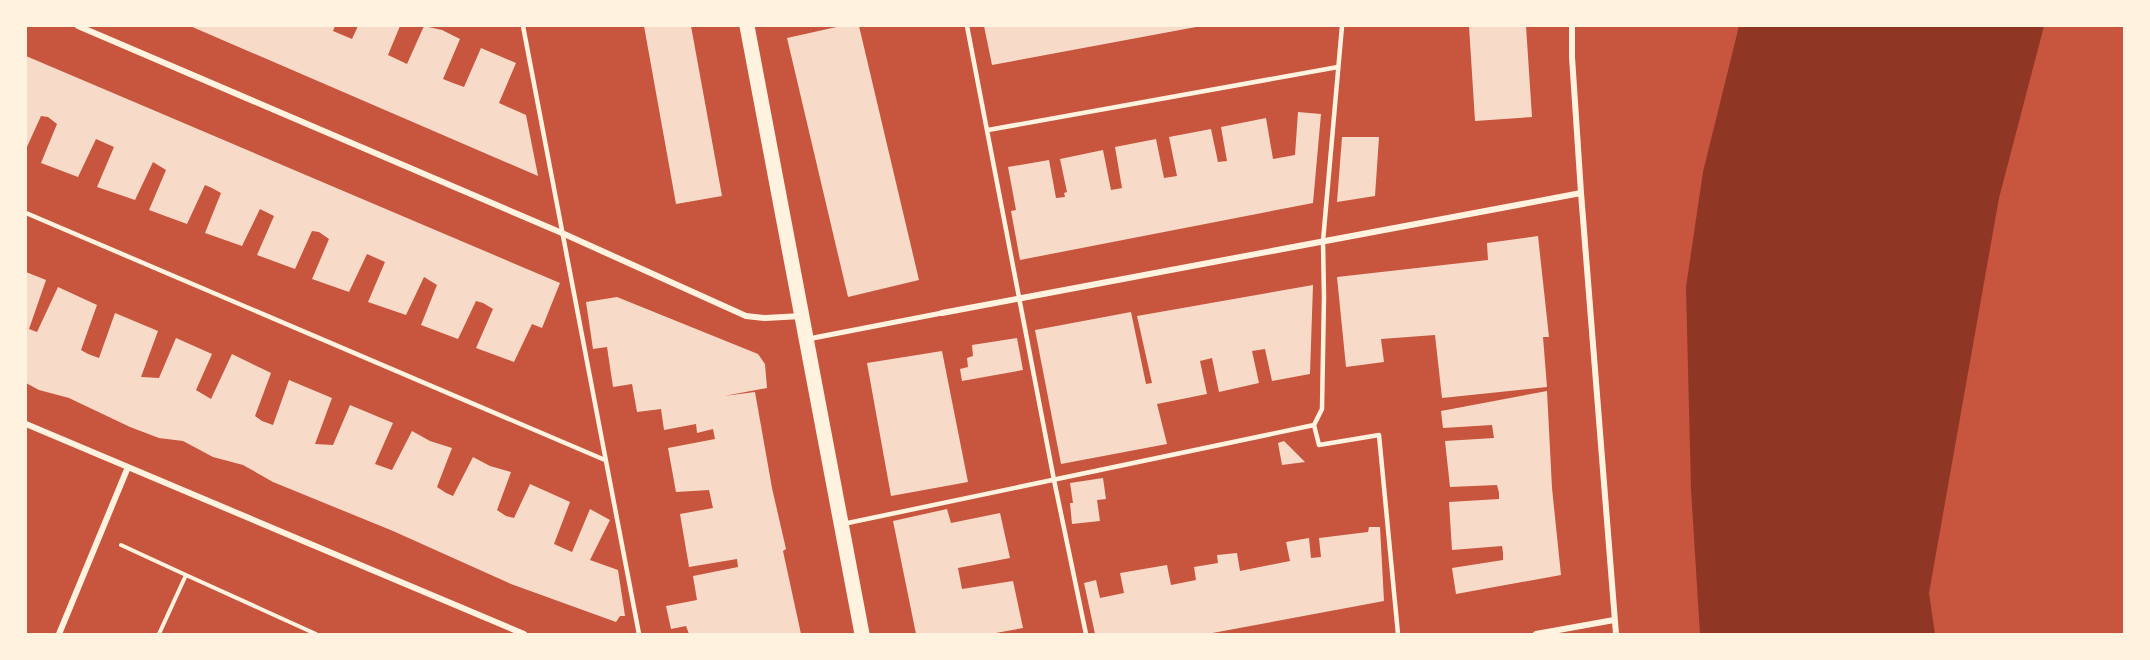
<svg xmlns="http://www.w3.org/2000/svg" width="2150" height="660" font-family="Mulish,sans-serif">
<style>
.water{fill:#8f3625}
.building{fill:#f7dbc8}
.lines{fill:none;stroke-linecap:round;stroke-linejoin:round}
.path{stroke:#fff3e0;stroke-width:4}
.service{stroke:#fff3e0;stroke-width:4.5}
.pedestrian{stroke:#fff3e0;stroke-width:5}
.minor{stroke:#fff3e0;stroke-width:6}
.primary{stroke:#fff3e0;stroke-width:15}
</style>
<rect width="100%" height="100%" fill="#c8553d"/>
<!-- water -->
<path class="water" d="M 1739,26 L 2044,26 L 1999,198 L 1929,593 L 1935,634 L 1700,634 L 1691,489 L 1686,287 L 1703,172 Z"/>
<!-- building -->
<path class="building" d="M 190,26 L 335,26 L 333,31 L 352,39 L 358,26 L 400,26 L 388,55 L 407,64 L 424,26 L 442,30 L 460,39 L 443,79 L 453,83 L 464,87 L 481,48 L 516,63 L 499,103 L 526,115 L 538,176 Z
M 644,26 L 691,26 L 722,196 L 676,204 Z
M 841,26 L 859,26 L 919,280 L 848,297 L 787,38 Z
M 984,26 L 1196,26 L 1196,27 L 992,65 Z
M 1469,26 L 1526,26 L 1532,117 L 1475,121 Z
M 26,56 L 560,283 L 542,328 L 532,324 L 514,362 L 476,348 L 493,309 L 483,303 L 476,301 L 458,339 L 421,325 L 437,285 L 424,277 L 406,315 L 368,302 L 385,262 L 367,254 L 349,292 L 312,279 L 329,239 L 319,232 L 312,231 L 295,269 L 257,255 L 274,216 L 260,209 L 242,246 L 205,233 L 221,193 L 212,188 L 205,185 L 187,224 L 149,210 L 166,170 L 153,162 L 135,200 L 97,187 L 114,147 L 96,139 L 78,177 L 41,163 L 57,124 L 48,117 L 41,116 L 26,149 Z
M 1298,112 L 1321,114 L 1313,203 L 1020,260 L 1011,211 L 1016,210 L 1008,167 L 1049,160 L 1056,198 L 1065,197 L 1064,193 L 1067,192 L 1060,159 L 1103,150 L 1111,190 L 1122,188 L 1115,147 L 1156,139 L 1164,178 L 1177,176 L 1169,137 L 1211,129 L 1218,162 L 1227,161 L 1221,127 L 1266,118 L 1273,159 L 1295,155 Z
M 1342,137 L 1379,137 L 1375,196 L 1337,202 Z
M 1538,236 L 1549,337 L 1543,337 L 1547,387 L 1442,398 L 1435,335 L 1381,339 L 1384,362 L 1346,367 L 1337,277 L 1488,260 L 1487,243 Z
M 26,272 L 46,280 L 29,329 L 37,332 L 58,287 L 97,305 L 81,350 L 88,354 L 99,358 L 115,313 L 158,331 L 141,377 L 159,378 L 176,338 L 212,354 L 196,390 L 211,399 L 232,354 L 271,373 L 255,416 L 262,421 L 273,425 L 289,380 L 332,398 L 315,444 L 333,445 L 350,405 L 393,423 L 375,464 L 392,470 L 412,431 L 430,441 L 452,448 L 437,487 L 446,493 L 453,496 L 473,457 L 490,466 L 511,472 L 497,510 L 506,516 L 514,518 L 530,484 L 570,502 L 554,544 L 572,552 L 590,509 L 610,520 L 590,560 L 618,570 L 625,616 L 620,616 L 616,622 L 511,584 L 393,531 L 273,482 L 243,465 L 213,457 L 183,441 L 159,438 L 130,427 L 69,398 L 39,390 L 26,383 Z
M 1313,285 L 1310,374 L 1272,381 L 1265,349 L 1252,351 L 1259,383 L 1219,392 L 1212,358 L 1200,361 L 1207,394 L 1157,404 L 1167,444 L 1061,464 L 1035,330 L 1131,312 L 1146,384 L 1152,383 L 1137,316 Z
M 617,297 L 758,354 L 765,364 L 767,388 L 724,396 L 755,392 L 772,488 L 786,549 L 783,551 L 801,634 L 689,634 L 686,626 L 671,629 L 666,606 L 697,600 L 693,576 L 738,567 L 737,559 L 689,567 L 680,514 L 713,508 L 709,490 L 676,492 L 668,448 L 715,439 L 713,429 L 697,433 L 696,424 L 664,430 L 661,409 L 637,412 L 632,384 L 613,387 L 607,347 L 593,349 L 586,302 Z
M 1017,338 L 1023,370 L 962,381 L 960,369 L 968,367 L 967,358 L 973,356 L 972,345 Z
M 942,351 L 968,482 L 891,496 L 867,363 Z
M 1547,391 L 1552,488 L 1561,575 L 1456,594 L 1452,568 L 1503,560 L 1503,553 L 1502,546 L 1452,550 L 1449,502 L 1499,499 L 1499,493 L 1497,485 L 1450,487 L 1445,441 L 1494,438 L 1492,425 L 1443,428 L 1441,411 Z
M 1284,441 L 1305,462 L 1282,465 L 1278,443 Z
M 1103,478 L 1106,499 L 1097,500 L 1100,521 L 1072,524 L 1070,503 L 1073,503 L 1070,483 Z
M 947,509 L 951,523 L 1000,513 L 1010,558 L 958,568 L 962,589 L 1013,581 L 1023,628 L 990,634 L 916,634 L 893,521 Z
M 1369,527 L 1380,527 L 1384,601 L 1207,634 L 1095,634 L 1084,583 L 1096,580 L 1100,598 L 1124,593 L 1120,573 L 1167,565 L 1171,585 L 1196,580 L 1194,567 L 1218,563 L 1217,555 L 1237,553 L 1240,571 L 1290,561 L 1286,542 L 1309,538 L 1311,558 L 1321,557 L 1319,538 L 1368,532 Z"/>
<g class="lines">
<!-- path -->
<path class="path" d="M 121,545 L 186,575
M 159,634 L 186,575 L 316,634"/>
<!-- service -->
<path class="service" d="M 523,26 L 639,634
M 967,26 L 1054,480 L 1086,634
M 988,130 L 1338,67
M 26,213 L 605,460
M 1314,425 L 1322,409 L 1324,297 L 1323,241 L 1342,26
M 843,524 L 1314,425 L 1319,445 L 1379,435 L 1398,634"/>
<!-- pedestrian -->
<path class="pedestrian" d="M 808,339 L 942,313"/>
<!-- minor -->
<path class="minor" d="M 78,26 L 562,233 L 746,316 L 765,318 L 802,316
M 1572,26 L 1572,57 L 1581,193 L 1616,634
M 942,313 L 1581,193
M 26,424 L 524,634
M 59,634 L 128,467
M 1536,634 L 1614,620"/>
<!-- primary -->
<path class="primary" d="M 747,26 L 862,634"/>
</g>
<!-- border -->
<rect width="2150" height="660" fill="none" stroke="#fff3e0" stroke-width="54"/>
</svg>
